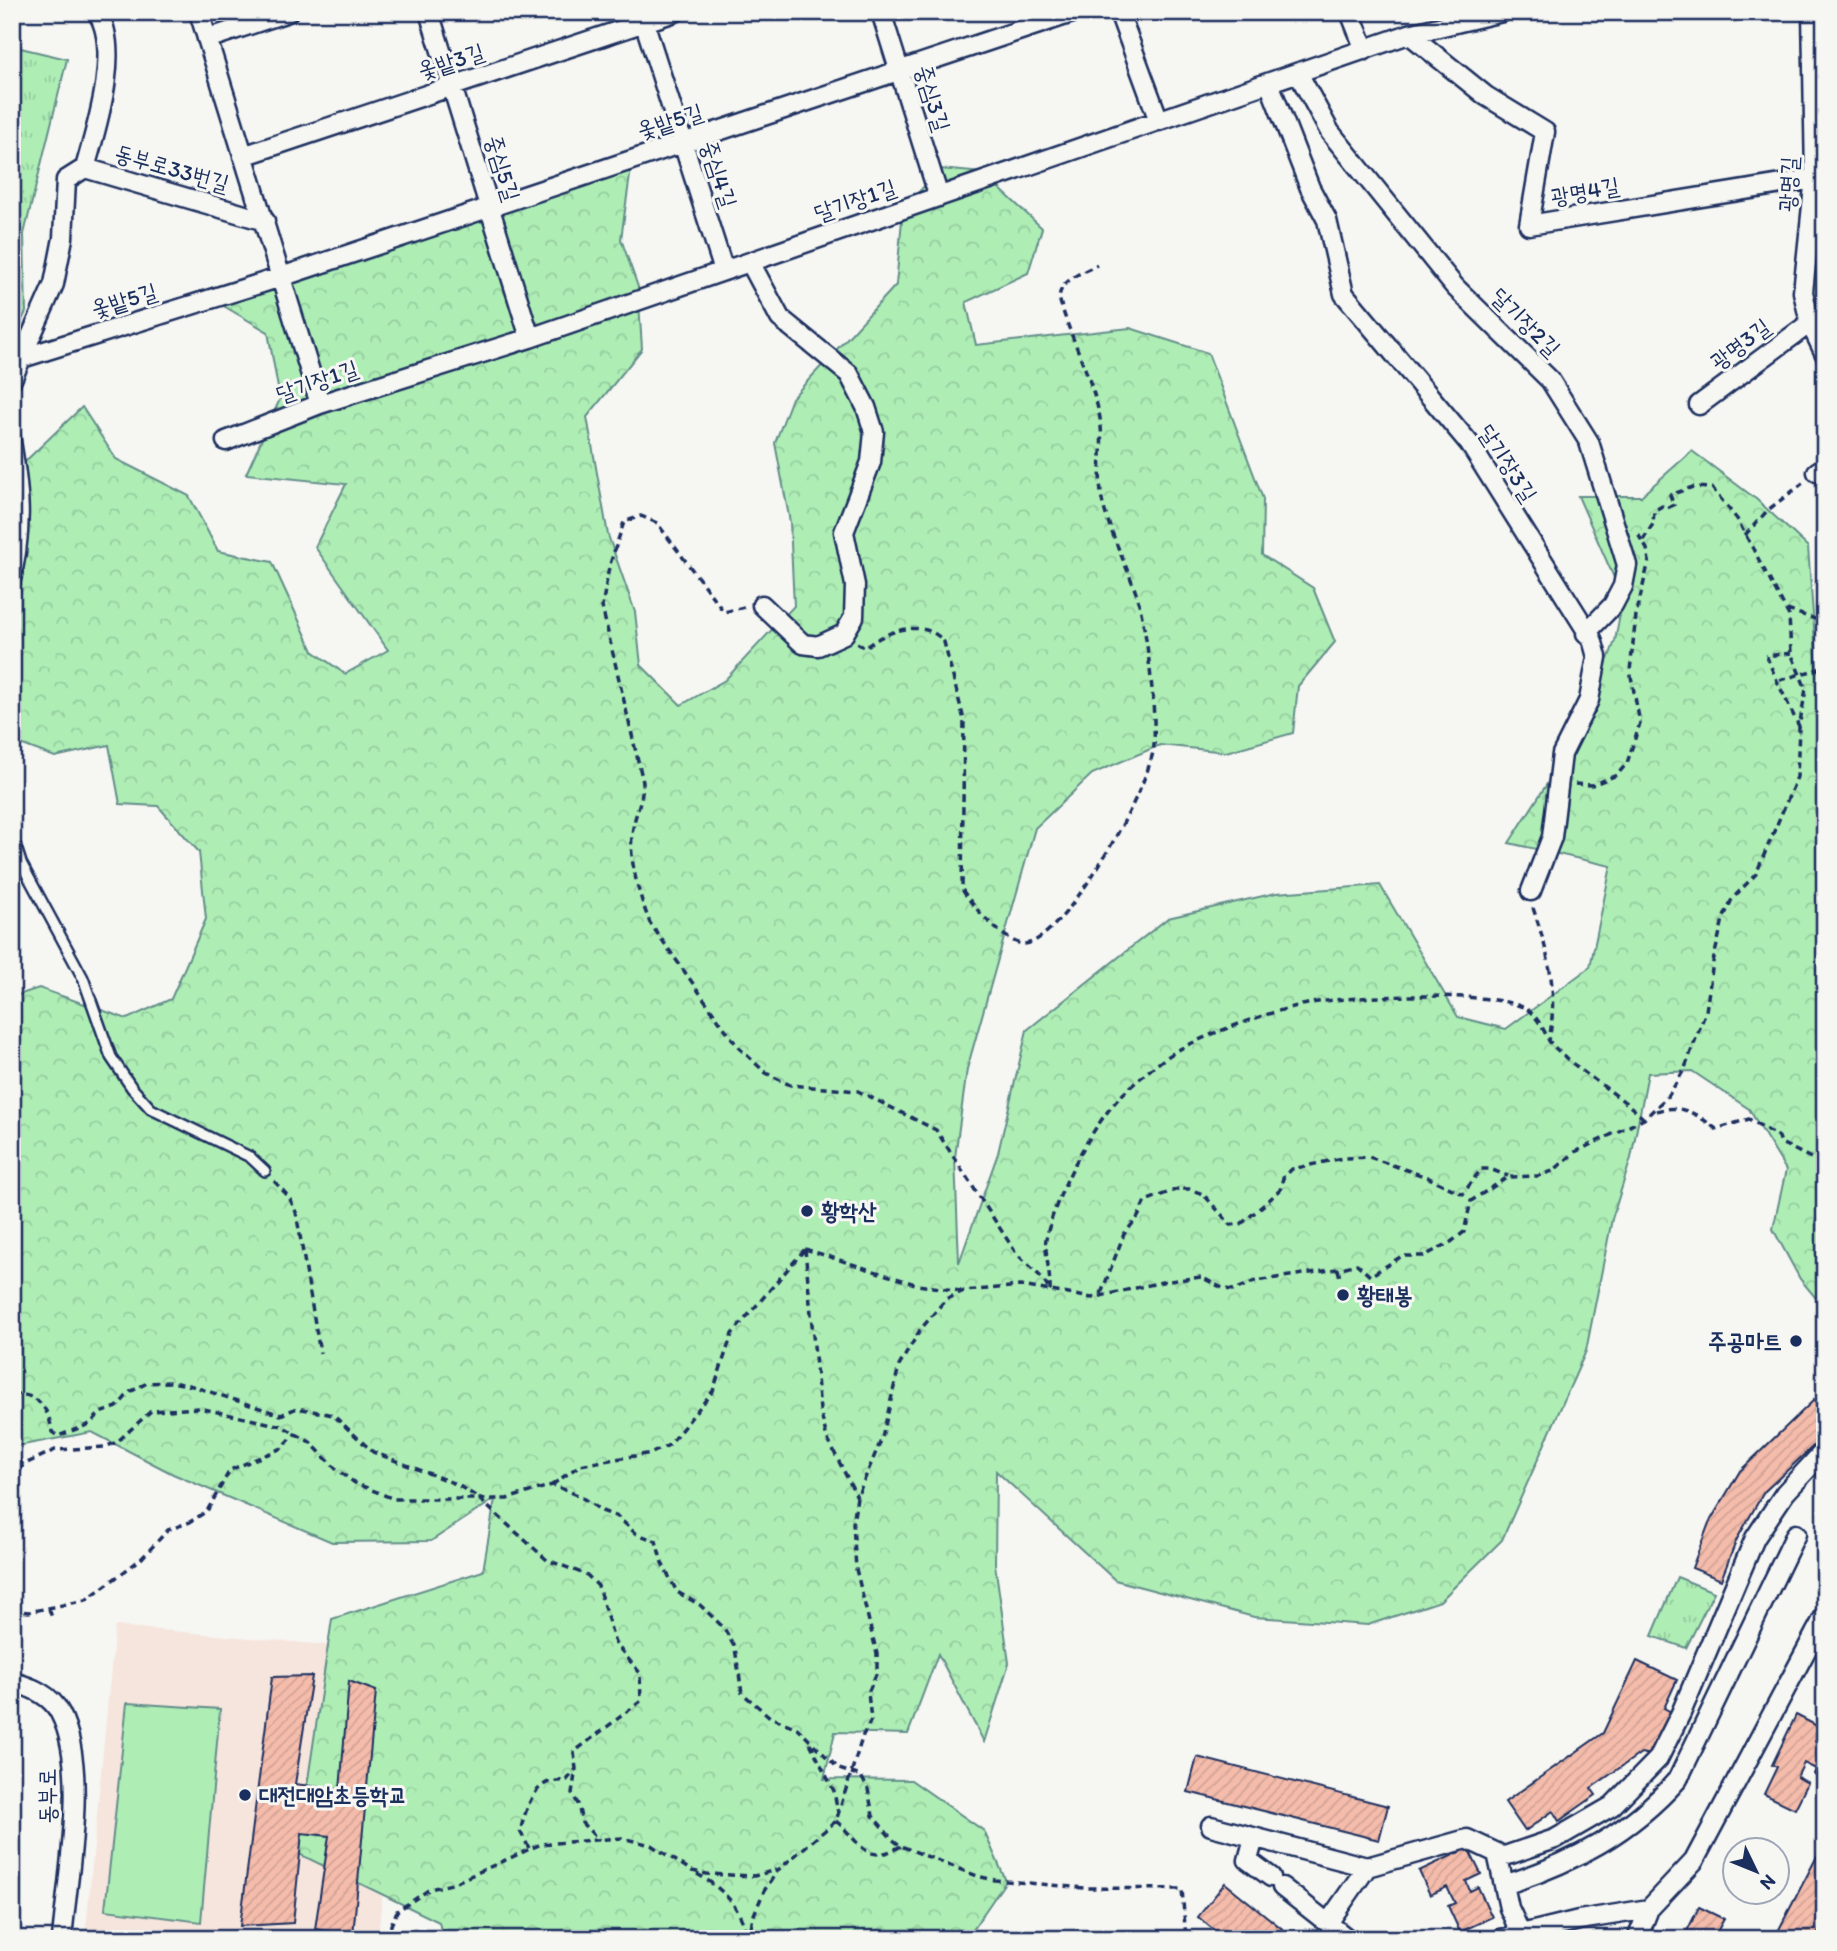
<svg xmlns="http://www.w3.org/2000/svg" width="1837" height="1951" font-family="Itim,'Poor Story',sans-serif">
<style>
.built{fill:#f6e5dd}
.grass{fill:#aeeeb5;stroke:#648e8a;stroke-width:2}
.forest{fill:url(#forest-crowns);stroke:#648e8a;stroke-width:2}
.park{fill:url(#park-tufts);stroke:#648e8a;stroke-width:2}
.building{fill:url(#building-hatch);stroke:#1b2f5e;stroke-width:2}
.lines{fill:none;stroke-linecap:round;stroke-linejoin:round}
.service-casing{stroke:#1b2f5e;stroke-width:14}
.minor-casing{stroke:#1b2f5e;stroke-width:23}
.path{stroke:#1b2f5e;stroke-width:3.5;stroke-dasharray:7 5;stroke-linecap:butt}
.service{stroke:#f6f6f2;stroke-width:9}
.minor{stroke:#f6f6f2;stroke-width:18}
.poi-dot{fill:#1b2f5e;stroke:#f6f6f2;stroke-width:2.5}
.labels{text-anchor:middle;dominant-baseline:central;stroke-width:6;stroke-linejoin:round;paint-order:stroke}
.street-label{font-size:23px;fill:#1b2f5e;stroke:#f6f6f2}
.poi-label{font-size:23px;font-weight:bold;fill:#1b2f5e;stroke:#f6f6f2;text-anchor:start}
</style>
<defs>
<pattern id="forest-crowns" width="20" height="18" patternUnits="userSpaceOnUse" patternTransform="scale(1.75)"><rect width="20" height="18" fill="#aeeeb5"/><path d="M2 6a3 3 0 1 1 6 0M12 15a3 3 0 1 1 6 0" fill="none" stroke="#95cc9e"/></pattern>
<pattern id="park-tufts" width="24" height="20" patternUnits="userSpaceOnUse" patternTransform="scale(1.75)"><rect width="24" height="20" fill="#aeeeb5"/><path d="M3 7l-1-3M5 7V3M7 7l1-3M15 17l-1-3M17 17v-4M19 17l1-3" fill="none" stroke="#95cc9e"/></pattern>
<pattern id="building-hatch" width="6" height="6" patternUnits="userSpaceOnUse" patternTransform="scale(1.75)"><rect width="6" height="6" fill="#f5bcab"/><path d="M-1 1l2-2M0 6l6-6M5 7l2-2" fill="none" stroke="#d1a296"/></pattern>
</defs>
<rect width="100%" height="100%" fill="#f6f6f2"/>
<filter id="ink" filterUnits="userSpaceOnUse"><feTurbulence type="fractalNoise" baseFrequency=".0143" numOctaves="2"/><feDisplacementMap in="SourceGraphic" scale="14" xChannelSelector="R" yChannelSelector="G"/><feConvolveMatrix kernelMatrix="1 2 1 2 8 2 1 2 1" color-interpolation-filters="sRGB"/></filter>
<g filter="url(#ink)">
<!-- built -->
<path class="built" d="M 115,1626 L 405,1652 L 378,1939 L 85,1939 Z"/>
<!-- grass -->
<path class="grass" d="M 127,1703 L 220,1709 L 201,1922 L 105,1910 Z"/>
<!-- forest -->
<path class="forest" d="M 632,161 L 621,239 L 638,287 L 642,349 L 587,417 L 608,535 L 635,612 L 641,665 L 681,705 L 725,680 L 794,606 L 790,522 L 775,443 L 792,398 L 896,285 L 903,209 L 940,169 L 983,173 L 1042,228 L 1028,273 L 966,302 L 976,345 L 1130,328 L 1208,353 L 1263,499 L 1262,555 L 1313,588 L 1335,642 L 1298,686 L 1293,733 L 1226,752 L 1160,745 L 1092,774 L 1035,828 L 967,1069 L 955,1157 L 959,1263 L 998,1153 L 1027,1030 L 1168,918 L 1276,893 L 1380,885 L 1458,1017 L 1506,1029 L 1590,967 L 1611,866 L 1509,843 L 1581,731 L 1615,641 L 1623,598 L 1578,496 L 1641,496 L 1692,451 L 1756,499 L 1808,547 L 1817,669 L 1825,680 L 1825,1309 L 1800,1279 L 1773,1229 L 1786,1170 L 1749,1109 L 1692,1071 L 1648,1073 L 1631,1158 L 1612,1219 L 1586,1351 L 1502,1540 L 1440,1601 L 1368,1625 L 1254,1617 L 1115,1580 L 996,1471 L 995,1564 L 1009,1663 L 984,1742 L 938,1654 L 908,1734 L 835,1732 L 824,1779 L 911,1780 L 984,1831 L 1006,1881 L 966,1939 L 443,1939 L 439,1922 L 297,1853 L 332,1619 L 483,1571 L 495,1499 L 431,1541 L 332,1542 L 173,1474 L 92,1432 L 12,1447 L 12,997 L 39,988 L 127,1019 L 171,999 L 206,919 L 199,852 L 158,806 L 120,804 L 109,745 L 55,757 L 12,741 L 12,474 L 82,407 L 116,459 L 189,496 L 218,551 L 272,562 L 313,651 L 345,674 L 388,650 L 315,547 L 346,484 L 246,474 L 280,399 L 268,332 L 222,305 L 466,212 Z"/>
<!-- park -->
<path class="park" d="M 12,46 L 67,59 L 24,234 L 26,312 L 12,340 Z
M 1677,1577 L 1714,1592 L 1686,1648 L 1652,1636 Z"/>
<!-- building -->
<path class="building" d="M 1814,1400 L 1825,1413 L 1825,1435 L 1764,1492 L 1737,1539 L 1721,1580 L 1692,1568 L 1709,1523 L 1740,1471 Z
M 1637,1661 L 1677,1680 L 1664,1708 L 1671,1712 L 1651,1755 L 1641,1753 L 1591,1788 L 1596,1795 L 1559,1821 L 1553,1811 L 1525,1831 L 1505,1802 L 1603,1733 Z
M 312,1676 L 295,1784 L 340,1790 L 349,1681 L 376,1691 L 353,1935 L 315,1929 L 329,1836 L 302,1833 L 293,1923 L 240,1926 L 272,1677 Z
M 1796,1715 L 1821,1728 L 1815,1741 L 1825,1746 L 1825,1779 L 1814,1774 L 1816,1769 L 1804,1763 L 1797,1777 L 1808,1783 L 1795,1809 L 1764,1794 L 1777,1767 L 1772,1765 Z
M 1197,1757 L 1388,1806 L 1379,1840 L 1188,1792 Z
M 1825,1841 L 1825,1920 L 1815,1939 L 1774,1939 Z
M 1468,1848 L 1481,1874 L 1466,1881 L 1470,1891 L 1478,1887 L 1492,1917 L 1460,1932 L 1448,1906 L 1455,1903 L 1447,1887 L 1430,1895 L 1419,1871 Z
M 1225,1883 L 1295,1939 L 1225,1939 L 1198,1917 Z
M 1699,1907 L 1724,1919 L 1717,1932 L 1737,1939 L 1683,1939 Z"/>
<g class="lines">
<!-- service casing -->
<g class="service-casing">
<path id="service" d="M 12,422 C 25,489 29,529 12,595
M 12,835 L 21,863 L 83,978 L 111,1057 L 132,1088 L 151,1109 L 250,1157 L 265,1171"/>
</g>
<!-- minor casing -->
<g class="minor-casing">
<path id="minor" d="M 199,12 L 320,404
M 429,12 L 530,338
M 641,12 L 724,271
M 881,12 L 939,197
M 1119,12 L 1159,121
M 1350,12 L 1365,50
M 1812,12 L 1815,177 L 1803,292 L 1810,323 L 1825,354
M 1409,34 L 1486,96 L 1545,132 L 1529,225 L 1825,177
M 207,39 L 288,12
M 1298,73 L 1330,132 L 1455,287 L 1550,380 L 1589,442 L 1627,565 L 1623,586 L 1613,605 L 1586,633
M 1269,83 L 1310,188 L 1327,220 L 1344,294 L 1469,443 L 1592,639 L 1597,657 L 1589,700 L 1562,754 L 1552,837 L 1531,891
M 243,156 L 675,12
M 85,168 C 96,129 122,49 97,12
M 750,262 L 780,318 L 849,374 L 866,407 L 874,432 L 871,462 L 844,532 L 855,585 L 854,617 L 844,634 L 818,646 L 803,644 L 762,605
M 22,358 L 281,277 L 1075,12
M 12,379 L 54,284 L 63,238 L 66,180 L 85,168 L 265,221
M 1699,405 L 1810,323
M 226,441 L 320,404 L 530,338 L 1409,34 L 1502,12
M 1817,472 L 1825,467
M 12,1682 C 32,1687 51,1695 60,1713 C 89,1768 67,1878 62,1939
M 1211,1826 L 1367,1867
M 1254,1838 L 1248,1860 L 1271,1877
M 1499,1858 L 1555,1839 L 1612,1806 L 1658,1759 L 1681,1713 L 1755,1538 L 1785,1493 L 1825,1450
M 1504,1885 C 1573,1863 1630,1833 1678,1779 L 1796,1534
M 1282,1887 L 1348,1939
M 1328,1923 L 1367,1867 L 1467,1839 L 1497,1853 L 1509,1908 L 1520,1932
M 1501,1939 L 1579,1920 L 1649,1909 L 1694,1861 L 1825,1615
M 1637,1939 L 1649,1909"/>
</g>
<!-- path -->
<path class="path" d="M 1745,535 L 1768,510 L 1803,483
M 744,607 L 724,612 L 657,523 L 641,516 L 624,522 L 609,567 L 602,607 L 643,782 C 643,801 633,817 632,836 C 629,863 640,898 650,923 L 738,1047 L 766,1073 L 790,1085 L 858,1091 L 936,1130 L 1016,1253 L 1042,1278 L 1050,1291
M 1787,610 L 1825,622
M 857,643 L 865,648 C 884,631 925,617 944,642 L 964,720 L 962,889 C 970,904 1006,944 1024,944 C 1064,943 1152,783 1154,745 C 1156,710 1147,626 1136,593 C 1126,564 1112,537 1104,508 C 1095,478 1106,444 1099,413 C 1090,373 1070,337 1059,298 C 1060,280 1083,272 1097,265
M 1791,653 L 1767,656 C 1767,661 1795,719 1799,726
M 1780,680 L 1822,668 L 1825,646
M 1575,784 L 1592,785 L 1617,775 L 1627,763 L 1640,723 L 1630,671 L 1636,615 L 1649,561 L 1647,549 L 1636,531
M 1533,908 C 1549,955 1558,990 1549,1041 C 1577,1073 1614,1089 1644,1119
M 1656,1111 C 1683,1104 1695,1113 1716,1129 L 1749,1119 L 1779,1137 L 1781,1143 L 1825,1165
M 274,1181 L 289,1197 L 296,1212 L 320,1353
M 805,1249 L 820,1410 L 827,1438 L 857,1497
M 805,1249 L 918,1285 L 961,1291
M 1338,1269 L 1340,1278
M 1050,1291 C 1051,1277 1044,1247 1046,1239 C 1056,1194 1090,1127 1123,1094 C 1141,1077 1163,1057 1186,1046 C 1218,1030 1277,1009 1312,1003 C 1349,996 1500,989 1528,1010 C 1538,1018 1544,1030 1549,1041
M 1101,1294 L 1124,1234 L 1138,1217 L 1145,1201 L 1178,1189 L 1189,1189 L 1203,1194 L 1231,1225 L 1241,1224 L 1267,1202 L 1280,1190 L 1283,1178 L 1292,1169 L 1343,1158 L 1369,1157 L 1427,1177 L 1463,1194 L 1481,1169 L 1490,1169 L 1508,1176
M 12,1394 C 38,1393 49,1408 52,1432 L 58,1436 L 90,1424 L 100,1413 L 117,1407 L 130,1392 L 147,1383 L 170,1382 L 189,1385 L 281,1415 L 297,1408 L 333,1415 L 373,1452 L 456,1484 L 477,1497 L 547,1560 L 587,1575 L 598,1586 L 615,1643 L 640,1673 L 641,1701 L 574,1752 L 576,1769 L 572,1793 L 578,1804 L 582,1823 L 599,1840
M 12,1450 L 23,1465 L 55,1450 L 105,1447 L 117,1442 L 151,1411 L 199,1408 L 282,1426 L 310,1442 L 336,1469 L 355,1483 L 394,1499 L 507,1499 L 552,1485 L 578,1495 L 602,1511 L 618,1517 L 635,1533 L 656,1541 L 662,1563 L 677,1592 L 700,1605 L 724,1628 L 735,1648 L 742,1693 L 770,1717 L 797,1728 L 839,1769 L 861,1776 L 868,1789 L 873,1816 L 892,1839 L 901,1846 L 977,1876 L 995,1880 L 1084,1888 L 1182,1889 L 1186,1939
M 12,1479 L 16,1479 L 23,1465
M 552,1485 L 580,1465 L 652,1453 L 669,1445 L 713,1391 L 732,1334 L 805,1249
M 49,1609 L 53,1620
M 12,1610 L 29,1612 L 86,1600 L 141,1559 L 168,1530 L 190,1522 L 207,1511 L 230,1470 L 282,1448 L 296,1433
M 810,1743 L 834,1791 L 838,1813
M 836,1821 C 861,1842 865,1867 901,1846
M 529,1848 L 520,1831 C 525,1815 530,1789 549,1782 C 554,1781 561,1781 567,1780 L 575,1770
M 697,1874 C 724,1889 742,1908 747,1939
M 390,1939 L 391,1925 L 397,1911 L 430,1889 L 452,1884 L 541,1844 L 622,1838 L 651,1845 L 692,1871 L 707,1874 L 754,1876 L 776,1870
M 749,1939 L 753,1917 L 764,1891 L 778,1870 L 836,1821 L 863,1735 L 871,1720 L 868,1693 L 877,1672 L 877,1654 L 856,1569 L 853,1523 L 857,1497 L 882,1438 L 899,1366 L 920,1330 L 946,1299 L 964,1291 L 1021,1286 L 1092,1298 L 1162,1282 L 1201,1277 L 1224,1289 L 1235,1290 L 1255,1281 L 1338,1269 L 1357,1264 L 1370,1276 L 1402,1256 L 1424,1256 L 1451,1242 L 1464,1232 L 1471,1201 L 1508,1177 L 1538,1176 L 1553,1171 L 1575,1152 L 1644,1119 L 1669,1095 L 1685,1068 L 1706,1011 L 1713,962 L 1723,919 L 1732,899 L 1756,874 L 1797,777 L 1799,727 L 1806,689 L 1791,653 L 1789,616 L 1737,519 L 1712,488 L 1693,487 L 1670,495 L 1674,505 L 1667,508 L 1662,506 L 1654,511 L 1653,524 L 1643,540"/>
<!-- service -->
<use href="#service" class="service"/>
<!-- minor -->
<use href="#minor" class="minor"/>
</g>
</g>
<!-- markers -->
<g class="poi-dot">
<circle cx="807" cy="1211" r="7"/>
<circle cx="1343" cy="1295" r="7"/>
<circle cx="1796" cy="1341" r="7"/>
<circle cx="245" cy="1795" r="7"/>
</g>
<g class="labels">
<!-- street labels -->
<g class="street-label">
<text transform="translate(451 61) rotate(-18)">옻밭3길</text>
<text transform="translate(933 98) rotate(73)">중심3길</text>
<text transform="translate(670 121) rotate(-18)">옻밭5길</text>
<text transform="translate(172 168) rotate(16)">동부로33번길</text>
<text transform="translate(503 168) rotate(73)">중심5길</text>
<text transform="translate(719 174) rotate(72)">중심4길</text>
<text transform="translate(1788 184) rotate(-87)">광명길</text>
<text transform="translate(1585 191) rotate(-10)">광명4길</text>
<text transform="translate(855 200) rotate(-19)">달기장1길</text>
<text transform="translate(124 300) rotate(-17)">옻밭5길</text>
<text transform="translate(1526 322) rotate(45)">달기장2길</text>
<text transform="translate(1740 344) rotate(-37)">광명3길</text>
<text transform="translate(317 381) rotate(-19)">달기장1길</text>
<text transform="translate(1508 463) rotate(57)">달기장3길</text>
<text transform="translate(47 1796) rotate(-90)">동부로</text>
</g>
<!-- poi labels -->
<g class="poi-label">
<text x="821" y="1211">황학산</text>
<text x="1357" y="1295">황태봉</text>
<text x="1782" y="1341" text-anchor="end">주공마트</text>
<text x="259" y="1795">대전대암초등학교</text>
</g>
</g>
<!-- margin -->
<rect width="1837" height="1951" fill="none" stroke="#f6f6f2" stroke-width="42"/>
<rect x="21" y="21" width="1795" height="1909" fill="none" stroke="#1b2f5e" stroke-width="2.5" filter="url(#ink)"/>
<!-- north arrow -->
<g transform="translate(1756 1871) rotate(133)"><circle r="33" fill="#f6f6f2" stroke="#9ea6b7" stroke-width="2"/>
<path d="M0-5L12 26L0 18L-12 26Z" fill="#1b2f5e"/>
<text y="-10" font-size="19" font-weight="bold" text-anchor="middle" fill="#1b2f5e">N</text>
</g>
</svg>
